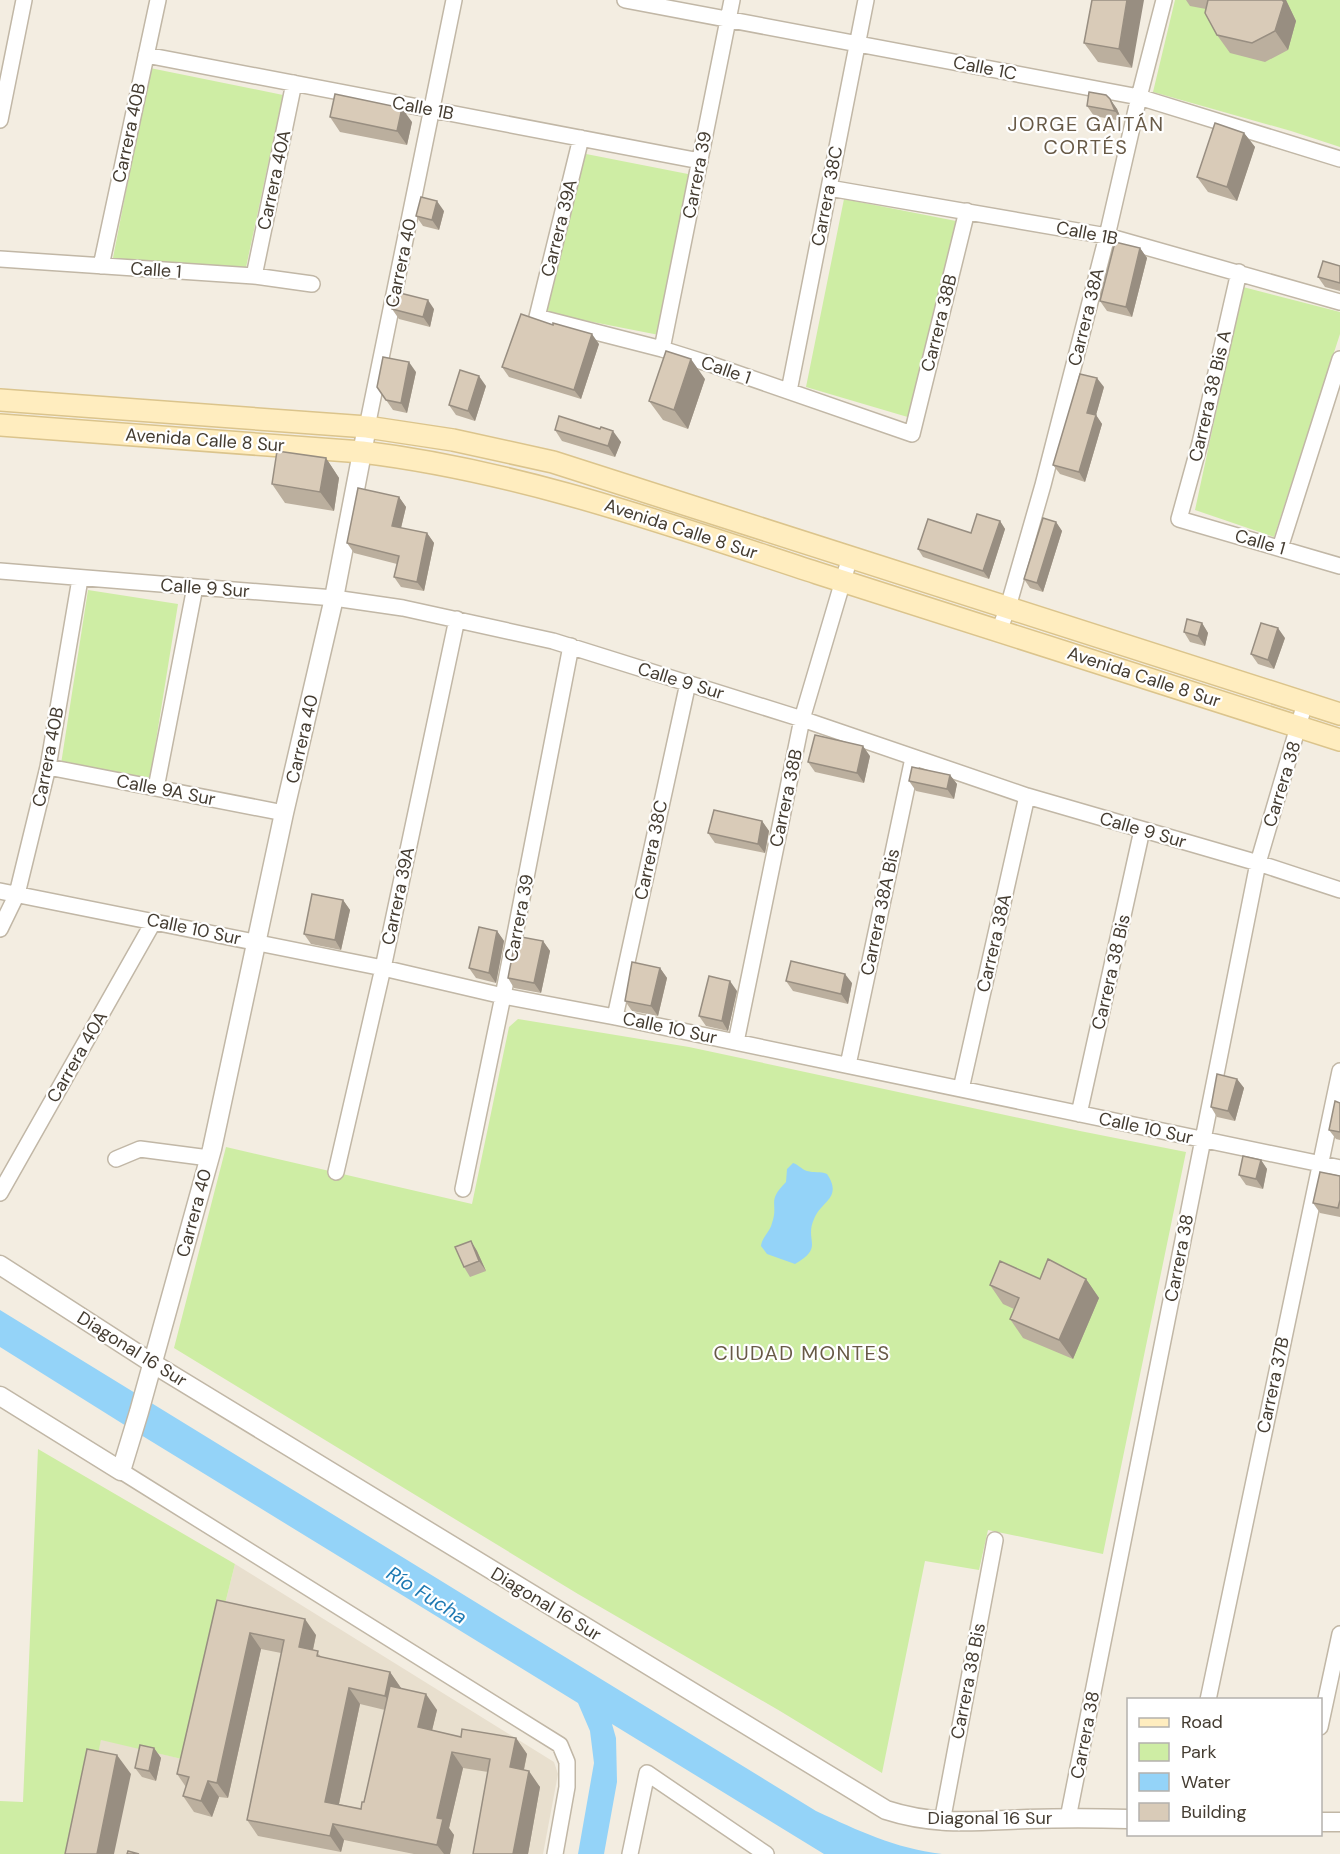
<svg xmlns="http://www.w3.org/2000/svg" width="1340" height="1854" font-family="'DM Sans',sans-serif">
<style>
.residential{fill:#e8dfce}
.green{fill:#ceeda4}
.water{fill:#94d3f8}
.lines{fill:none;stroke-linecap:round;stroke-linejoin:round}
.minor-casing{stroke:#c1b7a6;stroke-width:18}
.tertiary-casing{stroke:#c1b7a6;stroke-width:21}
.secondary-casing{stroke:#dbc48c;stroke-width:24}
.minor{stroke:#fff;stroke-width:15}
.tertiary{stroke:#fff;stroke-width:18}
.secondary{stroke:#ffedbf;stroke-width:21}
.wall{fill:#bbaf9e;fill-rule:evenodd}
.shaded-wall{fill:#988e81}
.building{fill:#d9cbb8;stroke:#988e81;stroke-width:1.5}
.labels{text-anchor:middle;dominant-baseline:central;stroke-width:4.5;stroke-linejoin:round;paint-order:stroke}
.street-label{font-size:18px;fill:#443c31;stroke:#fff}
.neighbourhood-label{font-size:20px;letter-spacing:1.5px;fill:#685a47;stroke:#fff}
.water-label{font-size:20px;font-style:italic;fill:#1e79b2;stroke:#fff}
</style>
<rect width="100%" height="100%" fill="#f3ede1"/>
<!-- residential -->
<path class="residential" d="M 235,1564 L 554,1762 L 558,1774 L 543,1854 L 77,1854 L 101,1739 L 186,1760 Z"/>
<!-- green -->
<path class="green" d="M 1175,0 L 1340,0 L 1340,147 L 1291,131 L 1153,92 Z
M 150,68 L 283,95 L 245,272 L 112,263 Z
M 581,153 L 693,175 L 659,335 L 547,313 Z
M 844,199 L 956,221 L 911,418 L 806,387 Z
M 1243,287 L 1340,312 L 1340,334 L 1274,537 L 1195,510 Z
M 88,590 L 178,604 L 150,778 L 61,764 Z
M 518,1019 L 689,1047 L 1080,1131 L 1186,1152 L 1103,1554 L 988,1530 L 979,1570 L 925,1561 L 882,1773 L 780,1711 L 578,1594 L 174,1348 L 226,1147 L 472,1204 L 509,1027 Z
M 38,1449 L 235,1564 L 186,1760 L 101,1740 L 77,1854 L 0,1854 L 0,1801 L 23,1802 Z"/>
<!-- water -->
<path class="water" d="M 793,1163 C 799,1165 801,1169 807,1171 C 814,1173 820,1171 827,1174 C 843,1198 821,1201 814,1219 C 804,1241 825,1247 795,1264 L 767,1254 L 761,1246 C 762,1237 770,1232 772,1223 C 779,1203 766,1202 786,1182 L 787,1169 Z
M 0,1310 L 816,1811 C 859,1831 894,1848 942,1854 L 824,1854 L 612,1724 L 616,1738 L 617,1782 L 604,1854 L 578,1854 L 594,1763 L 590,1731 L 578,1703 L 123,1424 L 0,1347 Z"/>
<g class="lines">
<!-- minor casing -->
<g class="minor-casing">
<path id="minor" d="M 625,0 L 1139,97 L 1340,159
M 146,55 L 700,161
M 0,120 L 24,0
M 581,138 L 537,317 L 662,349 L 713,365 L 912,434 L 967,211
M 829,188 L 1107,236 L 1340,302
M 0,259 L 254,276 L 312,284
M 101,266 L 158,0
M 1239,272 L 1200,443 L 1179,519 L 1340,566
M 254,276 L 294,83
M 662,349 L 732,0
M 789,391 L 866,0
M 367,427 L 454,0
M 1280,548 L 1340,359
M 0,571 L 334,598 L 403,608 L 553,641 L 802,719 L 1027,796 L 1258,863 L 1340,890
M 999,631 L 1008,607 L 1043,485 L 1107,236 L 1139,97 L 1164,0
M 48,767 L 284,813
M 156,788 L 195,587
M 0,891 L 383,968 L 503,996 L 615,1017 L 1340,1168
M 0,929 L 17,894 L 48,767 L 80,579
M 615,1017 L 688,683
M 736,1042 L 802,719 L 850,557
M 848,1065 L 913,758
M 961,1089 L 1027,796
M 1079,1114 L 1142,830
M 116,1159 L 140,1149 L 209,1158
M 336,1172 L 383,968 L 457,619
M 463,1189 L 503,996 L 571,646
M 0,1193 L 154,921
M 121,1471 L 560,1745 L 567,1762 L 567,1787 L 555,1854
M 1208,1700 L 1340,1071
M 1320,1727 L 1340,1634
M 1068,1818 L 1258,863 L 1305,703
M 942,1822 L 995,1540
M 630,1854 L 647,1773 L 766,1854"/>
</g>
<!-- tertiary casing -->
<g class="tertiary-casing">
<path id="tertiary" d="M 0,1265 L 152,1363 L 886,1810 C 935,1826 976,1821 1027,1819 C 1061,1818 1095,1818 1128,1819
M 0,1396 L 121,1471 L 139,1412 L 212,1149 L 284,813 L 334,598 L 367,427
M 1320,1822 L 1340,1822"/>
</g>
<!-- secondary casing -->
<g class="secondary-casing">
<path id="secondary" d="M 0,400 L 367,427 L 453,440 L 553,462 L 1340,714
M 0,425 L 362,452 C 519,471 667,524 817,573 C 991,629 1166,684 1340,740"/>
</g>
<!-- minor -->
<use href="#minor" class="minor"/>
<!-- tertiary -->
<use href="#tertiary" class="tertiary"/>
<!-- secondary -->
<use href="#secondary" class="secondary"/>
</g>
<!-- wall -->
<path class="wall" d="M 1092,0 L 1132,68 L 1098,62 L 1084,43 Z
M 1186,0 L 1286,0 L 1296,21 L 1288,50 L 1265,62 L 1230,53 L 1217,35 L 1206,9 L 1190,6 Z
M 1110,99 L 1117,109 L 1122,121 L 1094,116 L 1087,106 Z
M 330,117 L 412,122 L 407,145 L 340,132 Z
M 1244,133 L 1255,147 L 1237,201 L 1208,192 L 1197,177 Z
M 444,211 L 439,230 L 423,226 L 416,216 Z
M 1140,248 L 1147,258 L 1132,317 L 1107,311 L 1100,301 Z
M 1340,266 L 1340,291 L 1325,287 L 1318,277 Z
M 392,309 L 434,309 L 430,327 L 399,319 Z
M 553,325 L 599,344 L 581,399 L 509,377 L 502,367 Z
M 416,372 L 407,413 L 393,410 L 377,387 Z
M 705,379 L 688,429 L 663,420 L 649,401 Z
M 486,386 L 475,421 L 456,415 L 449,405 Z
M 1104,387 L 1096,415 L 1102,424 L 1085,482 L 1060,474 L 1053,465 Z
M 600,429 L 621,442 L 615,457 L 562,441 L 555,430 Z
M 326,458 L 339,478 L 334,511 L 285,503 L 272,484 Z
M 399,497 L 406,507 L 401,528 L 427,533 L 434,543 L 424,591 L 401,587 L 394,577 L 397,564 L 354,553 L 347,543 Z
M 1000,521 L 1005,529 L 989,579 L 923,557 L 918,549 L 971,533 Z
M 1056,522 L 1062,531 L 1043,592 L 1030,588 L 1024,579 Z
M 1202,623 L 1208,633 L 1205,646 L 1190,642 L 1184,632 Z
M 1285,638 L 1274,669 L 1258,664 L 1251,654 Z
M 870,756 L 864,783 L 815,772 L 808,762 Z
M 950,775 L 957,784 L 954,799 L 916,791 L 909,781 Z
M 762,821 L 769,831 L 765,853 L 715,843 L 708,833 Z
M 343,900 L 350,910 L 341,950 L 311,944 L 304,934 Z
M 497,931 L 504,941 L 496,983 L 476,978 L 469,968 Z
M 543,941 L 550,951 L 541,993 L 514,988 L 508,978 Z
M 660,968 L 667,978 L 658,1016 L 632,1011 L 625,1001 Z
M 786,981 L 852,983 L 848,1004 L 793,991 Z
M 737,991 L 728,1031 L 706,1026 L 699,1016 Z
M 1237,1079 L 1244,1088 L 1235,1121 L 1217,1117 L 1211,1107 Z
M 1340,1103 L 1340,1140 L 1336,1139 L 1329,1130 Z
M 1261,1160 L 1267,1169 L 1263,1189 L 1246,1185 L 1239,1175 Z
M 1340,1176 L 1340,1217 L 1320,1213 L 1313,1203 Z
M 471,1241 L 477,1251 L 486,1271 L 470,1277 L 464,1267 Z
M 1040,1279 L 1086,1279 L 1099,1298 L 1073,1359 L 1023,1338 L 1010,1319 L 1014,1309 L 1003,1304 L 990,1285 Z
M 217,1600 L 316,1635 L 313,1650 L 322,1657 L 390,1672 L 401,1688 L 437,1710 L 432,1730 L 461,1737 L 516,1738 L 527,1754 L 524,1770 L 540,1787 L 528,1854 L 473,1854 L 488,1772 L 463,1768 L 449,1828 L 454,1835 L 450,1854 L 414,1854 L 344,1840 L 341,1852 L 258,1836 L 247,1820 L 281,1653 L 261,1649 L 228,1798 L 219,1797 L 212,1817 L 194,1812 L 183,1796 L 186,1787 L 177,1774 ZM 360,1704 L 385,1710 L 364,1802 L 361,1809 L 339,1804 Z
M 154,1748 L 161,1758 L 156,1781 L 142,1777 L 135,1768 Z"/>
<!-- shaded-wall -->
<path class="shaded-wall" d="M 1127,0 L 1144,0 L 1132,68 L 1119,49 Z
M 1282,0 L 1286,0 L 1296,21 L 1288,50 L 1275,31 Z
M 1110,99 L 1117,109 L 1122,121 L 1115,111 Z
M 402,108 L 412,122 L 407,145 L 397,131 Z
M 1244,133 L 1255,147 L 1237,201 L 1227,187 Z
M 437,201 L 444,211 L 439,230 L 432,220 Z
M 1140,248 L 1147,258 L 1132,317 L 1126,307 Z
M 428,300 L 434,309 L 430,327 L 423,317 Z
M 592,334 L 599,344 L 581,399 L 574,390 Z
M 691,359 L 705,379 L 688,429 L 674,410 Z
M 409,362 L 416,372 L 407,413 L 401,403 Z
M 479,376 L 486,386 L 475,421 L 468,411 Z
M 1097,378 L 1104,387 L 1094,422 L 1087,413 Z
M 1096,415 L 1102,424 L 1085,482 L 1079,472 Z
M 613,431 L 621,442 L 615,457 L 608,446 Z
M 326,458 L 339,478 L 334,511 L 320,492 Z
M 399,497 L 406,507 L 399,536 L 392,526 Z
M 1000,521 L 1005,529 L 989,579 L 983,571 Z
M 1056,522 L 1062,531 L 1043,592 L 1037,583 Z
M 427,533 L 434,543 L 424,591 L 417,582 Z
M 1202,623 L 1208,633 L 1205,646 L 1198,636 Z
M 1278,628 L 1285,638 L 1274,669 L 1268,660 Z
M 863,746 L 870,756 L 864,783 L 857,773 Z
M 950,775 L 957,784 L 954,799 L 947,789 Z
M 762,821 L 769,831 L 765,853 L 758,844 Z
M 343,900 L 350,910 L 341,950 L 335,940 Z
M 497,931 L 504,941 L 496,983 L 489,973 Z
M 543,941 L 550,951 L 541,993 L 534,983 Z
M 660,968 L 667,978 L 658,1016 L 651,1006 Z
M 845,974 L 852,983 L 848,1004 L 841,994 Z
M 730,981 L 737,991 L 728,1031 L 722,1021 Z
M 1237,1079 L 1244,1088 L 1235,1121 L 1228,1111 Z
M 1261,1160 L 1267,1169 L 1263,1189 L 1256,1179 Z
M 471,1241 L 477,1251 L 486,1271 L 479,1261 Z
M 1086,1279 L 1099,1298 L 1073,1359 L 1059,1340 Z
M 305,1619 L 316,1635 L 310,1663 L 299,1647 Z
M 250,1633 L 261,1649 L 228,1798 L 217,1783 Z
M 390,1672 L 401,1688 L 396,1712 L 385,1696 Z
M 349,1688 L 360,1704 L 336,1818 L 325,1802 Z
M 426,1694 L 437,1710 L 429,1743 L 418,1727 Z
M 516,1738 L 527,1754 L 521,1783 L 510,1767 Z
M 154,1748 L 161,1758 L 156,1781 L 149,1771 Z
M 452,1752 L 463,1768 L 449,1828 L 454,1835 L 450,1854 L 444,1854 L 437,1845 L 437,1818 Z
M 117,1755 L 131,1774 L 114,1854 L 97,1854 Z
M 529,1771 L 540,1787 L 528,1854 L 513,1854 Z
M 208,1781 L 219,1797 L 212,1817 L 201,1801 Z
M 333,1824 L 344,1840 L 341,1852 L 330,1836 Z"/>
<!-- building -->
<path class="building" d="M 1092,0 L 1127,0 L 1119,49 L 1084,43 Z
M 1208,0 L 1282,0 L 1284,2 L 1275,31 L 1252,43 L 1217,35 L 1205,13 Z
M 1089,92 L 1106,95 L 1110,99 L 1115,111 L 1087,106 Z
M 335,94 L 402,108 L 397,131 L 330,117 Z
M 1215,123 L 1244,133 L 1227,187 L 1197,177 Z
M 421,197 L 437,201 L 432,220 L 416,216 Z
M 1115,242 L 1140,248 L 1126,307 L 1100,301 Z
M 1323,261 L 1340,266 L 1340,283 L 1318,277 Z
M 396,292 L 428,300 L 423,317 L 392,309 Z
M 521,314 L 553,325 L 553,323 L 592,334 L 574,390 L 502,367 Z
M 666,351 L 691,359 L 674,410 L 649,401 Z
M 383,357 L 409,362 L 401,403 L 386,400 L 377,387 Z
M 460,370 L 479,376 L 468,411 L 449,405 Z
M 1080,374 L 1097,378 L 1087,413 L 1096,415 L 1079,472 L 1053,465 Z
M 559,416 L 600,429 L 601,427 L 613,431 L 608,446 L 555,430 Z
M 277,451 L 326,458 L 320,492 L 272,484 Z
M 358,488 L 399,497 L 392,526 L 427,533 L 417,582 L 394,577 L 399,556 L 347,543 Z
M 977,514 L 1000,521 L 983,571 L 918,549 L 928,519 L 971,533 Z
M 1043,518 L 1056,522 L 1037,583 L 1024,579 Z
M 1187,619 L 1202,623 L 1198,636 L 1184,632 Z
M 1261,623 L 1278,628 L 1268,660 L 1251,654 Z
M 815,735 L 863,746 L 857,773 L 808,762 Z
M 912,767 L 950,775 L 947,789 L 909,781 Z
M 714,810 L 762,821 L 758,844 L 708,833 Z
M 312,894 L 343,900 L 335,940 L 304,934 Z
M 479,927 L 497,931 L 489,973 L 469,968 Z
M 516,936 L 543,941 L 534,983 L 508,978 Z
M 791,961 L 845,974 L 841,994 L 786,981 Z
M 632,962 L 660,968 L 651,1006 L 625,1001 Z
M 709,976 L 730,981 L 722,1021 L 699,1016 Z
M 1217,1074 L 1237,1079 L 1228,1111 L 1211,1107 Z
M 1335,1101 L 1340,1103 L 1340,1132 L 1329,1130 Z
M 1243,1156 L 1261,1160 L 1256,1179 L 1239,1175 Z
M 1320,1172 L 1340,1176 L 1340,1200 L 1338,1208 L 1313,1203 Z
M 471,1241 L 479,1261 L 464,1267 L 455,1247 Z
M 1048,1259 L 1086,1279 L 1059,1340 L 1010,1319 L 1019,1298 L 990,1285 L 1000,1261 L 1040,1279 Z
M 217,1600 L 305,1619 L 299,1647 L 318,1651 L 317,1656 L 390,1672 L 385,1696 L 349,1688 L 325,1802 L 361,1809 L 362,1802 L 364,1802 L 390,1686 L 426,1694 L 418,1727 L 461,1737 L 462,1729 L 516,1738 L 510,1767 L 529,1771 L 513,1854 L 473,1854 L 490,1759 L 452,1752 L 437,1818 L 443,1819 L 437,1845 L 333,1824 L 330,1836 L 247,1820 L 284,1640 L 250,1633 L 217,1783 L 208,1781 L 201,1801 L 183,1796 L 189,1777 L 177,1774 Z
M 140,1745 L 154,1748 L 149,1771 L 135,1768 Z
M 87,1749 L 117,1755 L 97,1854 L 65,1854 Z
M 128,1851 L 139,1854 L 127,1854 Z"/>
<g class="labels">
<!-- street labels -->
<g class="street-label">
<text transform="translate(985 68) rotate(11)">Calle 1C</text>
<text transform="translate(423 108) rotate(11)">Calle 1B</text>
<text transform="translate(129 133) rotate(-78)">Carrera 40B</text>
<text transform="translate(697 175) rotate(-79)">Carrera 39</text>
<text transform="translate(274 180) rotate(-78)">Carrera 40A</text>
<text transform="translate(827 196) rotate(-79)">Carrera 38C</text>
<text transform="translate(559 228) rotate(-76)">Carrera 39A</text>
<text transform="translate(1087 233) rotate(11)">Calle 1B</text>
<text transform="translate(401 263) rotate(-78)">Carrera 40</text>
<text transform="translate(156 270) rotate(4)">Calle 1</text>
<text transform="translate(1086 317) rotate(-76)">Carrera 38A</text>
<text transform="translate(939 323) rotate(-76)">Carrera 38B</text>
<text transform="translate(726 370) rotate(19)">Calle 1</text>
<text transform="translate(1210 396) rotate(-77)">Carrera 38 Bis A</text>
<text transform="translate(205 440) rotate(4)">Avenida Calle 8 Sur</text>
<text transform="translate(681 529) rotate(18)">Avenida Calle 8 Sur</text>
<text transform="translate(1260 542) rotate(16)">Calle 1</text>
<text transform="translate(205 588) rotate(4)">Calle 9 Sur</text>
<text transform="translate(1144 677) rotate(18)">Avenida Calle 8 Sur</text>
<text transform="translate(681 681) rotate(17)">Calle 9 Sur</text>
<text transform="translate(302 739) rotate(-77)">Carrera 40</text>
<text transform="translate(48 757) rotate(-79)">Carrera 40B</text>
<text transform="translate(1282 784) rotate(-73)">Carrera 38</text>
<text transform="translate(166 790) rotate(11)">Calle 9A Sur</text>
<text transform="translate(786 798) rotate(-78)">Carrera 38B</text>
<text transform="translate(1143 830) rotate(16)">Calle 9 Sur</text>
<text transform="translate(651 850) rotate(-78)">Carrera 38C</text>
<text transform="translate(398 896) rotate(-78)">Carrera 39A</text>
<text transform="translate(880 912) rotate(-78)">Carrera 38A Bis</text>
<text transform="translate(519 918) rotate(-79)">Carrera 39</text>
<text transform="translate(194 929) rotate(12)">Calle 10 Sur</text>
<text transform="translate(994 943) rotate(-77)">Carrera 38A</text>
<text transform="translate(1111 972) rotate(-77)">Carrera 38 Bis</text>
<text transform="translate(670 1028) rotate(12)">Calle 10 Sur</text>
<text transform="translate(77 1057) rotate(-60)">Carrera 40A</text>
<text transform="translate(1146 1128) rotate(12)">Calle 10 Sur</text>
<text transform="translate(194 1213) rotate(-75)">Carrera 40</text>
<text transform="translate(1179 1258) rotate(-79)">Carrera 38</text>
<text transform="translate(132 1349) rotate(32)">Diagonal 16 Sur</text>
<text transform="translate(1273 1385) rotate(-78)">Carrera 37B</text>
<text transform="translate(546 1604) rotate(31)">Diagonal 16 Sur</text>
<text transform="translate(968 1681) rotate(-79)">Carrera 38 Bis</text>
<text transform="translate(1085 1735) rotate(-79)">Carrera 38</text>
<text x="990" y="1818">Diagonal 16 Sur</text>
</g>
<!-- neighbourhood labels -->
<g class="neighbourhood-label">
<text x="1086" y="124">JORGE GAITÁN<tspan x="1086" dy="23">CORTÉS</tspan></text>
<text x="802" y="1353">CIUDAD MONTES</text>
</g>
<!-- water labels -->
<g class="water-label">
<text transform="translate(427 1595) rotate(32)">Río Fucha</text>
</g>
</g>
<!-- legend -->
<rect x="1127" y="1698" width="195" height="138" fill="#ffffff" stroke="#b4b1ad" stroke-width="1.5"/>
<rect x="1139" y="1718" width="30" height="9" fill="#ffedbf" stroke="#b4b1ad" stroke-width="1.5"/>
<text x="1181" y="1728" font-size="18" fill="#443c31">Road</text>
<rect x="1139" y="1743" width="30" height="18" fill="#ceeda4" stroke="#b4b1ad" stroke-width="1.5"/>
<text x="1181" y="1758" font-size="18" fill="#443c31">Park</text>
<rect x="1139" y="1773" width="30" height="18" fill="#94d3f8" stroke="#b4b1ad" stroke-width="1.5"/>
<text x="1181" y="1788" font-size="18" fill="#443c31">Water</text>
<rect x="1139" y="1803" width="30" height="18" fill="#d9cbb8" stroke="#b4b1ad" stroke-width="1.5"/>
<text x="1181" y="1818" font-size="18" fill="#443c31">Building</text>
</svg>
